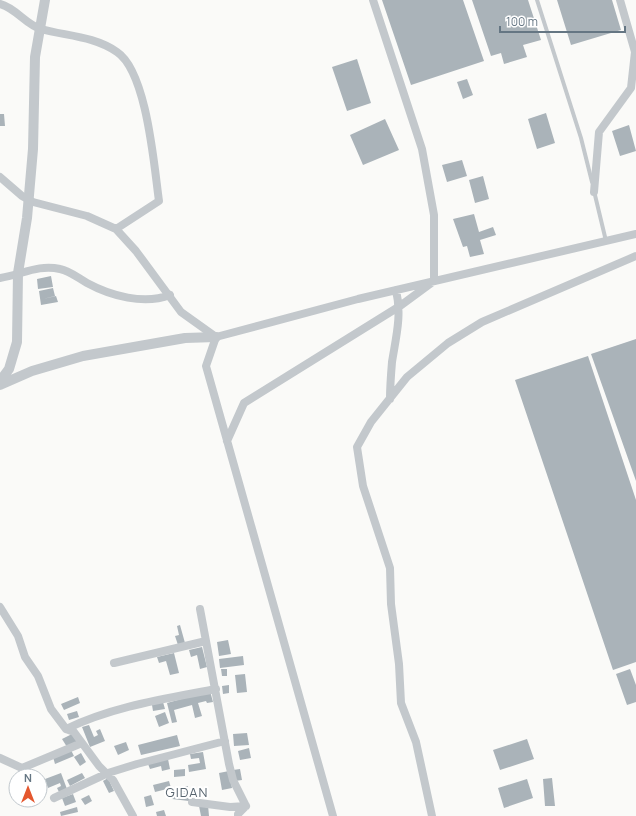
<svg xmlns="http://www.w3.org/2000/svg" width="636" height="816" font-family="Manrope,sans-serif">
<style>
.building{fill:#aab3b9}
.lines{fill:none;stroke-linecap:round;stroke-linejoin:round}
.service{stroke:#c3c8cc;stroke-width:4}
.minor{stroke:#c3c8cc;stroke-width:8}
.tertiary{stroke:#c3c8cc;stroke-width:10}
.labels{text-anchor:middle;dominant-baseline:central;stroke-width:4;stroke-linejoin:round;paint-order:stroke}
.quarter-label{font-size:13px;letter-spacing:1px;fill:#57646e;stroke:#fff}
</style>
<rect width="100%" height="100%" fill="#fafaf8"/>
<!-- building -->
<path class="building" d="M 382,0 L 463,0 L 484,61 L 411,85 Z
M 472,0 L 528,0 L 541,40 L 523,45 L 527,57 L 504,64 L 501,53 L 491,56 Z
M 557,0 L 612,0 L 621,30 L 571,45 Z
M 357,59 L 371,103 L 347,111 L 332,67 Z
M 467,79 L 473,95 L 463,99 L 457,82 Z
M 546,113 L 555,143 L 537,149 L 528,119 Z
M 0,114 L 4,114 L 5,126 L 0,126 Z
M 385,119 L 399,150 L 363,165 L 350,135 Z
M 629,125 L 636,151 L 620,156 L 612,131 Z
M 462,160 L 467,176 L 447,182 L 442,165 Z
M 483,176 L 489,199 L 475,203 L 469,180 Z
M 474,214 L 479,232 L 493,227 L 496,235 L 480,240 L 484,254 L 470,257 L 467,246 L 463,247 L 453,219 Z
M 51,276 L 53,287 L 38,289 L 37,279 Z
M 53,288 L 55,296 L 43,299 L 56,296 L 58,302 L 41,305 L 39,291 Z
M 636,339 L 636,481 L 591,354 Z
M 588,356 L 636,500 L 636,662 L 613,670 L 515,380 Z
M 180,625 L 185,643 L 178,645 L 175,636 L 179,635 L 177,626 Z
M 228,640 L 231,654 L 219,656 L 217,642 Z
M 202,647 L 207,667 L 200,669 L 197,655 L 191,657 L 189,650 Z
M 174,653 L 179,673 L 170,675 L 166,661 L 159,663 L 157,657 Z
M 243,656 L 244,665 L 220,668 L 219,659 Z
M 221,669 L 227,669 L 227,676 L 222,676 Z
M 630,669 L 636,685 L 636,702 L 627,705 L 616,674 Z
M 245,674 L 247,692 L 237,693 L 235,675 Z
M 229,685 L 229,693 L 223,694 L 222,686 Z
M 210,691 L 213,702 L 207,703 L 206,701 L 198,703 L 202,716 L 195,718 L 192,705 L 174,710 L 177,722 L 172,723 L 167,703 Z
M 78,697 L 80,703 L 64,710 L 61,704 Z
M 163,702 L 165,709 L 153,711 L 152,705 Z
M 77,711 L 79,717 L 69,720 L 67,714 Z
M 165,712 L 169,723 L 159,727 L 155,716 Z
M 89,725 L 94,737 L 98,735 L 96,731 L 100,729 L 105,741 L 90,747 L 82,727 Z
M 247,733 L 249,745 L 234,746 L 233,734 Z
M 72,734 L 77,742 L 67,747 L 62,739 Z
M 177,735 L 180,746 L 141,755 L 138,745 Z
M 527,739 L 534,759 L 500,770 L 493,750 Z
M 126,742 L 129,750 L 118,755 L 114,746 Z
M 249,748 L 251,758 L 240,760 L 238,751 Z
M 71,750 L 74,756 L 55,764 L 53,757 Z
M 203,752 L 206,769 L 189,772 L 188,765 L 200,763 L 199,758 L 191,759 L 190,754 Z
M 81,753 L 86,762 L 80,766 L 74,757 Z
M 168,759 L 170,769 L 162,771 L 161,766 L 150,769 L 148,764 Z
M 185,769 L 185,776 L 174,777 L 174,770 Z
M 240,769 L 242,780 L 235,781 L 233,770 Z
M 229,771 L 232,788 L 222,790 L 219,773 Z
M 61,773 L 67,789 L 59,792 L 57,788 L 61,786 L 60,783 L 48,788 L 45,779 Z
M 82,773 L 85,778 L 70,786 L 67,780 Z
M 108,778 L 114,791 L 109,793 L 103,781 Z
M 552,778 L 555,806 L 545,806 L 543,779 Z
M 527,779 L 533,798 L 504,808 L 498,788 Z
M 169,781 L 171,788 L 155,792 L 153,785 Z
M 180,786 L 188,786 L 187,792 L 180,791 Z
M 200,789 L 206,789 L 207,795 L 200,795 Z
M 173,792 L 190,794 L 189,801 L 172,799 Z
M 73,794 L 76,802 L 65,806 L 62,798 Z
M 89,795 L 92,801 L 85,805 L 81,799 Z
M 151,795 L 154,805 L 146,807 L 144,797 Z
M 208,805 L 209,816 L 201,816 L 199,806 Z
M 77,807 L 78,812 L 61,816 L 60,812 Z
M 164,810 L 166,816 L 157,816 L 156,812 Z"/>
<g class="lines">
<!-- service -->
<path class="service" d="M 537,0 L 581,138 L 592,182
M 594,191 L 606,241"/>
<!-- minor -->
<path class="minor" d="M 0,4 C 16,8 26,25 41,29 C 66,36 94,36 117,52 C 147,72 154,166 159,201 L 116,229
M 0,177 L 22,196 L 33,202 L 87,216 L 116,229 L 136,251 L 181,312 L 216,337
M 594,192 L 599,132 L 631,88 L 635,52 L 620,0
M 0,278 C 21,275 38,264 60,269 C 70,271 78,278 87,283 C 111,296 144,305 170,295
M 390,399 C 390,387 391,374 392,362 C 396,337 402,315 396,290
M 227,441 L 244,403 L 400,306 L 434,281 L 434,215 L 422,149 L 373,0
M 0,607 L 18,636 L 25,657 L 38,676 L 51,709 L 66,729 L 74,732 L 99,766 L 113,780 L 133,816
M 200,609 L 229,764 L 233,780 L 246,806
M 114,663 L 206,641
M 66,729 C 114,706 164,699 216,689
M 0,758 L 22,768 L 82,743
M 54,798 L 108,773 L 137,764 L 225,741
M 192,802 L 230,807 L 246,806
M 238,816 L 238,814 L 246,806
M 333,816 L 206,366 L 216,337 L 358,299 L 636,234
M 432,816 L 416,742 L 401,703 L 399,664 L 391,604 L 390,568 L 363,486 L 357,447 L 371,422 L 407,377 L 448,343 L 482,322 L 636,256"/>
<!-- tertiary -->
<path class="tertiary" d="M 0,381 L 9,369 L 17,342 L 18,273 L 27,218 L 33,149 L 35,57 L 45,0
M 0,385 L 32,371 L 83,356 L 185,338 L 216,337"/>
</g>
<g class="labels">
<!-- quarter labels -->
<g class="quarter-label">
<text x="187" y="792">GIDAN</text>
</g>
</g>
<!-- north arrow -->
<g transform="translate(28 788)"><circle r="19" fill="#ffffff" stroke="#c1c8cd"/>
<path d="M0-3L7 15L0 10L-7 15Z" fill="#e4572e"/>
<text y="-6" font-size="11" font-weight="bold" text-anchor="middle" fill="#657683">N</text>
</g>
<!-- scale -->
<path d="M500 26v6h125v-6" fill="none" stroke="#657683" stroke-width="2"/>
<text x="506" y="26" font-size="12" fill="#657683" stroke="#ffffff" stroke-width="3" paint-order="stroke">100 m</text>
</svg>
